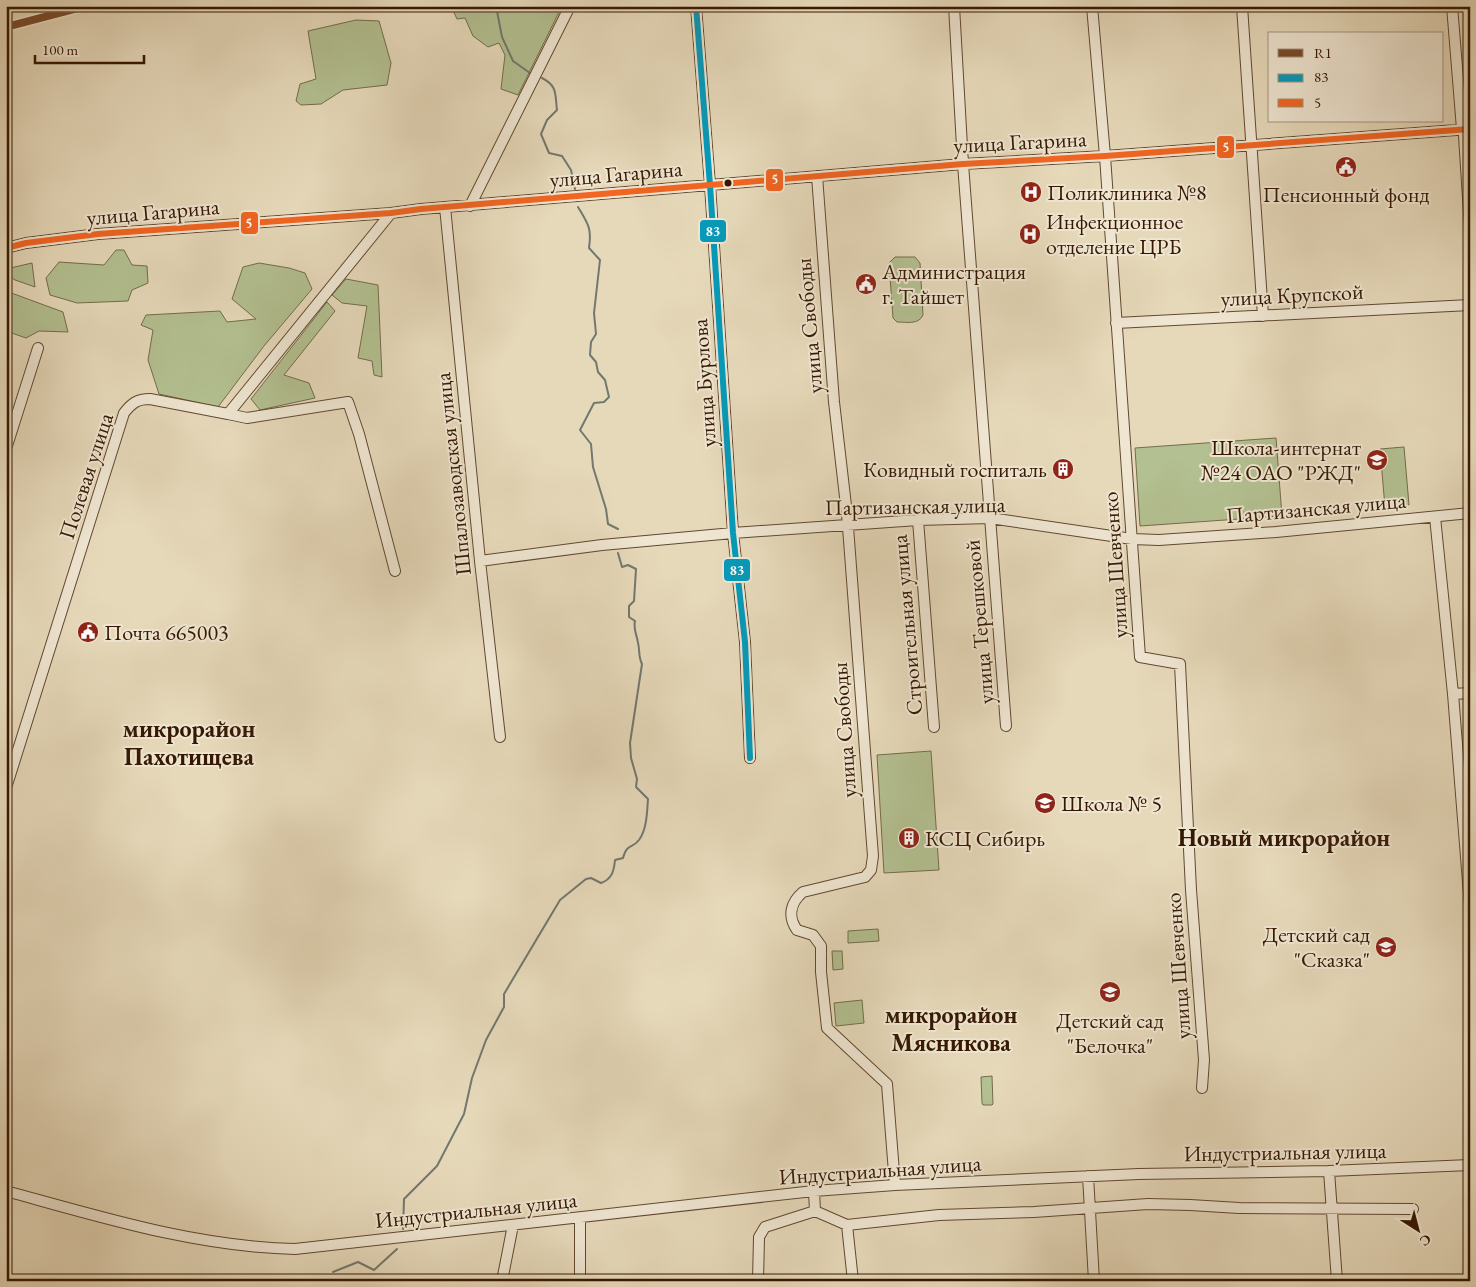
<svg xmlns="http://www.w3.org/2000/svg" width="1476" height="1287" font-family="'EB Garamond',serif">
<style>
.green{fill:#b3c091;stroke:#746c4a}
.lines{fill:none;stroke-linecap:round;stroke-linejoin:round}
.stream{stroke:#727870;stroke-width:2}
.minor-casing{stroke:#624830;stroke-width:12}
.minor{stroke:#efe6d2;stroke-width:10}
.bus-1-casing{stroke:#efe6d2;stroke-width:10}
.bus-2-casing{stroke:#efe6d2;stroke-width:10}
.bus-1{stroke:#059aba;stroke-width:6}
.bus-2{stroke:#f26522;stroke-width:6}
.rail-1-casing{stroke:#efe6d2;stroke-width:11}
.rail-1{stroke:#7a4b2a;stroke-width:8}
.bus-dot{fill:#361802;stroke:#efe6d2;stroke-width:2}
.labels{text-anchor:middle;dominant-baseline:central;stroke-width:4;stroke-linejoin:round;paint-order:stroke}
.street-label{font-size:22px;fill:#361802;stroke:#efe6d2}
.poi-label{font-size:22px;fill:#361802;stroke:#efe6d2;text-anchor:start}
.neighbourhood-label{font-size:24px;font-weight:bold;fill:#361802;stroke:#efe6d2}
.line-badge{stroke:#efe6d2;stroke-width:2}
.badge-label{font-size:14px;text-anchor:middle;font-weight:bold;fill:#fff}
</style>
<rect width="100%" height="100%" fill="#e6d9ba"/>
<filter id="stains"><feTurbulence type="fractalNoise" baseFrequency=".004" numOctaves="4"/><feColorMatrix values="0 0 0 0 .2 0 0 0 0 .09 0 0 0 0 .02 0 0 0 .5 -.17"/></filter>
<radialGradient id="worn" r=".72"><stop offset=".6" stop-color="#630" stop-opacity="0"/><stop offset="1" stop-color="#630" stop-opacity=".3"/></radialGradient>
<!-- green -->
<path class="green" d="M 451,6 L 562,6 L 518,95 L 501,89 L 505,55 L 499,43 L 488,47 L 473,36 L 465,18 L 457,19 Z
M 356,20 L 379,21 L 391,63 L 387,85 L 343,90 L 321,104 L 301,105 L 296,101 L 300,84 L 316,79 L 308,31 Z
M 116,250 L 124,250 L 132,265 L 147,266 L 148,283 L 132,290 L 128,301 L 77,303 L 50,295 L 46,278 L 59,262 L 104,265 Z
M 895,257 L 915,257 L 920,263 L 923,315 C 919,325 906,322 897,322 L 893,318 L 889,263 Z
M 32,263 L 35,287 L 15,280 L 6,274 L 6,269 Z
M 259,263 L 289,268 L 305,273 L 312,289 L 264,346 L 218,407 L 159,394 L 148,360 L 153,330 L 141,325 L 146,315 L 220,311 L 227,322 L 256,319 L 232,299 L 243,267 Z
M 346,279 L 378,285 L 382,377 L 374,375 L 372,361 L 358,358 L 367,306 L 342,303 L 332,295 Z
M 6,291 L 63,312 L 68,332 L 39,331 L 26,338 L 6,331 Z
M 327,302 L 335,311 L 284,375 L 309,383 L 315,398 L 260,410 L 251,399 Z
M 1276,438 L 1282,516 L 1140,526 L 1135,448 Z
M 1404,447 L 1409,505 L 1385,507 L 1380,449 Z
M 931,751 L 939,870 L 884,873 L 877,755 Z
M 878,929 L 879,941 L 848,943 L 848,931 Z
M 832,951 L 842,951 L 843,969 L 833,970 Z
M 862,1000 L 864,1023 L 836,1026 L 834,1003 Z
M 992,1076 L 993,1104 L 992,1105 L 983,1105 L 982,1103 L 981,1077 Z"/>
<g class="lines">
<!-- stream -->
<path class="stream" d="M 496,6 L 502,37 L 513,61 L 530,73
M 542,78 C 558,86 555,95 557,110 L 547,120 L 541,134 L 549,153 L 562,156 L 571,170 L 575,189
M 578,207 C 588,224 592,228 589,248 L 600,260 L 594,313 L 596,334 L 591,342 L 590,355 L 596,362 L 598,372 L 605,380 L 609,397 L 604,402 L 594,403 L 580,430 L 591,444 L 593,467 L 606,509 L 608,524 L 618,529
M 403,1229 L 404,1199 L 437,1166 L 464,1114 L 472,1078 L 486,1040 L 504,1007 L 504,994 L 560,900 L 586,879 L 591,878 L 601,883 C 612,879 614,871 615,860 L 623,858 C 627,843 632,849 639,840 C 647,829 647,812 648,799 L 636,787 L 637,779 L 631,758 L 630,743 L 642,664 C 638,656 640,650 638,643 C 637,635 633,629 635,621 L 629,617 L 629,606 L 634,601 L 636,569 L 628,565 L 622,567 L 618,553
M 333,1272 L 358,1262 L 374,1270 L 397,1249"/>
<!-- minor casing -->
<g class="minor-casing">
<path id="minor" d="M 696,6 L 710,185 L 733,533 L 745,642 L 750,758
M 954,6 L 963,164 L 1006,726
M 1092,6 L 1105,156 L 1140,657 L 1180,664 L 1191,890 L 1204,1060 L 1202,1088
M 1242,6 L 1263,316
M 1452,6 L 1462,129
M 1464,136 L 1470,229
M 817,176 L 834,402 L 847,514 L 873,856 L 871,870 L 865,877 L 803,892 C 791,902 787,916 797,930 L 813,935 L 821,946 L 821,972 L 827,1028 L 887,1084 L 895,1185
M 470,206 L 570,6
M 445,207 L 480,561 L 500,737
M 6,248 L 26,243 L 98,234 L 391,213 L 421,209 L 963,164 L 1105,156 L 1470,129
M 1116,323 L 1470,305
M 228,414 L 247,418 L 348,402 L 359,434 L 395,571
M 6,449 L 38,348
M 1435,517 L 1453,694 L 1470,907
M 918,520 L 934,727
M 480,561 L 602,545 L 733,533 L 918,520 L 990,518 L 1132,539 L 1159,540 L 1276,532 L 1470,513
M 1453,694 L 1470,693
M 6,788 L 124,413 C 132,403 137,399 150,399 L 228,414 L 391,213
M 1329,1171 L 1337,1281
M 1088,1176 L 1094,1281
M 6,1191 C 101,1217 197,1247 295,1249 L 814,1191 L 895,1185 L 1139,1174 L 1329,1171 L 1470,1165
M 814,1191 L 815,1211 L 847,1225 L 853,1281
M 580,1218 L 580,1281
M 847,1225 L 939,1215 L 1034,1212 L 1148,1204 L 1190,1205 L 1239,1208 L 1413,1209
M 502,1281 L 513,1225
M 758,1281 L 759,1237 L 765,1227 L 815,1211"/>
</g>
<!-- minor -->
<use href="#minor" class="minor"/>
<!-- bus-1 casing -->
<g class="bus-1-casing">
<path id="bus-1" d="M 696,6 L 710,185 L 733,533 L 745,642 L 750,758"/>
</g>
<!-- bus-2 casing -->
<g class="bus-2-casing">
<path id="bus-2" d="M 6,248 L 26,243 L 98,234 L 391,213 L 421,209 L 963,164 L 1105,156 L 1470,129"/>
</g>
<!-- bus-1 -->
<use href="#bus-1" class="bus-1"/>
<!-- bus-2 -->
<use href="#bus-2" class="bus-2"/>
<!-- rail-1 casing -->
<g class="rail-1-casing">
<path id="rail-1" d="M 6,27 L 86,6"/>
</g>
<!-- rail-1 -->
<use href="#rail-1" class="rail-1"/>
</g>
<!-- icons -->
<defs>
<g id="civic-disc" transform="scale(1.125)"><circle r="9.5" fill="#8f2418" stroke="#efe6d2"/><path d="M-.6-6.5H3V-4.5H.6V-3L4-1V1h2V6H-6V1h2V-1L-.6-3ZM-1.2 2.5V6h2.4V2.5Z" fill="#fff"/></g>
<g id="hospital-disc" transform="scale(1.125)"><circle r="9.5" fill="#8f2418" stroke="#efe6d2"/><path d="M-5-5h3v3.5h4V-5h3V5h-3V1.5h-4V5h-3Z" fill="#fff"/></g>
<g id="school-disc" transform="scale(1.125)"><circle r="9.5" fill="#8f2418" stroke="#efe6d2"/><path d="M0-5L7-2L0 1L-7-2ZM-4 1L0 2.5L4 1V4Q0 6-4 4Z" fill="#fff"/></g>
<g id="building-disc" transform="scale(1.125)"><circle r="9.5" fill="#8f2418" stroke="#efe6d2"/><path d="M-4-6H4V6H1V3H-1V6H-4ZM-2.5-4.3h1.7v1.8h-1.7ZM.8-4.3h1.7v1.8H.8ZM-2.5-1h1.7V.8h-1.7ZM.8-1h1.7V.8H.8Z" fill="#fff"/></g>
</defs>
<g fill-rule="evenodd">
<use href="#civic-disc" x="1346" y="167"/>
<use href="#hospital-disc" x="1031" y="192"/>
<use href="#hospital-disc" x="1030" y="234"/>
<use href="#civic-disc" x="866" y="284"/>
<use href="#school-disc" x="1377" y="460"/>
<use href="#building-disc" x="1063" y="469"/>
<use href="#civic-disc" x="88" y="632"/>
<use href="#school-disc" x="1045" y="803"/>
<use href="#building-disc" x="909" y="838"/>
<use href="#school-disc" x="1386" y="947"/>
<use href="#school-disc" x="1110" y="992"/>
</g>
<!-- markers -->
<circle class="bus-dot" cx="728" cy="183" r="4.5"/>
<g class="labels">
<!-- street labels -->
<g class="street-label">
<text transform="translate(1020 142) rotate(-3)">улица Гагарина</text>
<text transform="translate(616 174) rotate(-5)">улица Гагарина</text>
<text transform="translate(153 212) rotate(-5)">улица Гагарина</text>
<text transform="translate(1292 295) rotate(-3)">улица Крупской</text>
<text transform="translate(809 326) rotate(-95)">улица Свободы</text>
<text transform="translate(704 383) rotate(-94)">улица Бурлова</text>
<text transform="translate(453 474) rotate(-96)">Шпалозаводская улица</text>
<text transform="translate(86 476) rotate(-72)">Полевая улица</text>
<text transform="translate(915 506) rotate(-1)">Партизанская улица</text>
<text transform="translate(1316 508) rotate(-5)">Партизанская улица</text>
<text transform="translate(1115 565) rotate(-94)">улица Шевченко</text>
<text transform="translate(979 622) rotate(-95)">улица Терешковой</text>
<text transform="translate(907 625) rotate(-95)">Строительная улица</text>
<text transform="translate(844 730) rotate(-94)">улица Свободы</text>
<text transform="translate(1178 966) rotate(-94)">улица Шевченко</text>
<text transform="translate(1285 1152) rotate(-1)">Индустриальная улица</text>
<text transform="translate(880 1170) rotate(-4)">Индустриальная улица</text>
<text transform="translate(476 1210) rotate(-6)">Индустриальная улица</text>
</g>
<!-- poi labels -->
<g class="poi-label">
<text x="1047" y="192">Поликлиника №8</text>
<text x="1346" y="194" text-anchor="middle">Пенсионный фонд</text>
<text x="1046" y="221">Инфекционное<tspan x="1046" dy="25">отделение ЦРБ</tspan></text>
<text x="882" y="271">Администрация<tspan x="882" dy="25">г. Тайшет</tspan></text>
<text x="1361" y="447" text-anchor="end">Школа-интернат<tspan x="1361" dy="25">№24 ОАО "РЖД"</tspan></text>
<text x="1047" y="469" text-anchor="end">Ковидный госпиталь</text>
<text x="104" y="632">Почта 665003</text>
<text x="1061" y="803">Школа № 5</text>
<text x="925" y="838">КСЦ Сибирь</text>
<text x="1370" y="934" text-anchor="end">Детский сад<tspan x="1370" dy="25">"Сказка"</tspan></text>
<text x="1110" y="1020" text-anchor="middle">Детский сад<tspan x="1110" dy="25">"Белочка"</tspan></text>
</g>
<!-- neighbourhood labels -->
<g class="neighbourhood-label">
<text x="189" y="728">микрорайон<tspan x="189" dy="28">Пахотищева</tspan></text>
<text x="1284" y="837">Новый микрорайон</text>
<text x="951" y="1014">микрорайон<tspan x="951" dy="28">Мясникова</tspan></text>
</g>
</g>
<g class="line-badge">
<rect x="1216" y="135" width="19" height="24" rx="5" fill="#f26522"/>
<rect x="765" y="168" width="19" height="24" rx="5" fill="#f26522"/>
<rect x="240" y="211" width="19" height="24" rx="5" fill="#f26522"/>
<rect x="699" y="219" width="28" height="24" rx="5" fill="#059aba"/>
<rect x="723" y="558" width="28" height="24" rx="5" fill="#059aba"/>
</g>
<g class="badge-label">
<text x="1226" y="152">5</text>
<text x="775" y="184">5</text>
<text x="249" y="228">5</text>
<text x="713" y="236">83</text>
<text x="737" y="575">83</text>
</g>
<!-- margin -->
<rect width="1476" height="1287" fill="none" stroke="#e6d9ba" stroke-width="25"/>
<rect x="8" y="8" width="1461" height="1272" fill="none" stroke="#361802" stroke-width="2.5"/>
<rect x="12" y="12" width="1451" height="1262" fill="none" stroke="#361802"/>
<!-- legend -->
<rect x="1268" y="32" width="175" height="90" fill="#efe6d2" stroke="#a5947f"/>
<rect x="1278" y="49" width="25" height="8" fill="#7a4b2a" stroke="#a5947f"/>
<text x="1314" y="58" font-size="15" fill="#361802">R1</text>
<rect x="1278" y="74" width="25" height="8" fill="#059aba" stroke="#a5947f"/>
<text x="1314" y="82" font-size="15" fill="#361802">83</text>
<rect x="1278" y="99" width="25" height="8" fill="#f26522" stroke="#a5947f"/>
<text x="1314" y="108" font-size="15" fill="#361802">5</text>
<!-- north arrow -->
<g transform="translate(1418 1230) rotate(144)" stroke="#efe6d2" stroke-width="4" paint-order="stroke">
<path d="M0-4L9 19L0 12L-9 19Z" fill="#361802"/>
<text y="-8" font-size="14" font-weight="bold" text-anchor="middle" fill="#361802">С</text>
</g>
<!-- scale -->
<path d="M35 55v8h109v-8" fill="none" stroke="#361802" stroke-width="2.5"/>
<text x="42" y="55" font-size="15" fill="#361802" stroke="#efe6d2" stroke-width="4" paint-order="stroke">100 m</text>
<rect width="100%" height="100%" filter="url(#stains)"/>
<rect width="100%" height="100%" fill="url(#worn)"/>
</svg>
